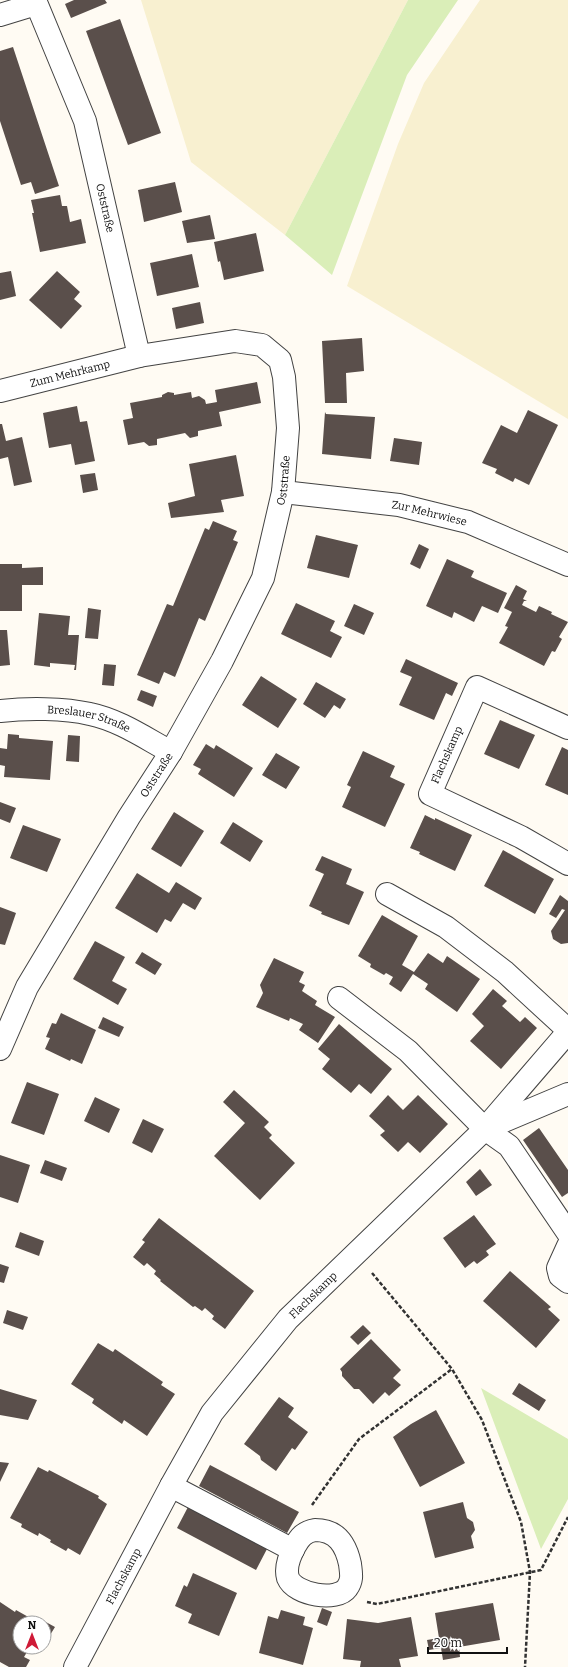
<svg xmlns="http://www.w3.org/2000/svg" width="568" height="1667" font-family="Bitter,serif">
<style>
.farmland{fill:#f8f0d0}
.green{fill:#daeeb8}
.building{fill:#5a4f4b}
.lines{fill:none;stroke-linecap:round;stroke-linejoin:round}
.minor-casing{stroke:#434343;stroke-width:24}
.path{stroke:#323232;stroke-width:2.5;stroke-dasharray:4 2;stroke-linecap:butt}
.minor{stroke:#fff;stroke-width:22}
.labels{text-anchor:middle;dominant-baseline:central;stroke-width:4;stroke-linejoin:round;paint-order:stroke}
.street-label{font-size:11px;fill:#101010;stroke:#fff}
</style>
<rect width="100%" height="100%" fill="#fffbf3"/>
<!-- farmland -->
<path class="farmland" d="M 141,0 L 408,0 L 285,235 L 191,162 Z
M 480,0 L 568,0 L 568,419 L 347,286 L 398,144 L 424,83 Z"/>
<!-- green -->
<path class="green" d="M 408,0 L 458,0 L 407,75 L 332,275 L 285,235 Z
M 481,1388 L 568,1439 L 568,1499 L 541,1549 Z"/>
<!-- building -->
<path class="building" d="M 74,0 L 105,0 L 107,3 L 71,18 L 65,4 Z
M 120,19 L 161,133 L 128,145 L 86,31 Z
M 13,47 L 59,186 L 35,194 L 31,182 L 21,185 L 0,121 L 0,51 Z
M 175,182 L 182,212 L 144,222 L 138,190 Z
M 60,195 L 62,206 L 67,206 L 70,222 L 81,219 L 86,243 L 40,252 L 32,213 L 34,213 L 31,200 Z
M 210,215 L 215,239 L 187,243 L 182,221 Z
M 256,233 L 264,271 L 224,280 L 220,261 L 218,262 L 214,242 Z
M 192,254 L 199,287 L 157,296 L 150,263 Z
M 11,271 L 16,296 L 0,300 L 0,273 Z
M 57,271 L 80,292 L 74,299 L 82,306 L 61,329 L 29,300 Z
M 200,302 L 204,323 L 176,329 L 172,308 Z
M 362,338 L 364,371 L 346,373 L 347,403 L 325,403 L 322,341 Z
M 257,382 L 261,403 L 219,412 L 222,426 L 198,431 L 198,436 L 190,438 L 185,433 L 157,439 L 157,445 L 149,446 L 144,442 L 128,445 L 123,420 L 133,418 L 130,403 L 162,397 L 162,395 L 168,392 L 174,393 L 174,395 L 191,392 L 192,398 L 199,396 L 205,400 L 206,404 L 217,402 L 215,390 Z
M 77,406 L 80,422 L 87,421 L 95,461 L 75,465 L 71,444 L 49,448 L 43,413 Z
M 528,410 L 558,425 L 529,485 L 515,478 L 513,482 L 495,473 L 497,469 L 482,463 L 501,425 L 517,433 Z
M 325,412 L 326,414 L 375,417 L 371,459 L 322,454 Z
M 0,424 L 2,424 L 6,441 L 22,437 L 32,482 L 14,486 L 8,457 L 0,459 Z
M 394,438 L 422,442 L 419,465 L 390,461 Z
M 236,455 L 244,496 L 221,500 L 224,512 L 171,518 L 168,503 L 195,496 L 189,464 Z
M 95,473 L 98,490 L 83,493 L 80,475 Z
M 213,521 L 237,531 L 233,540 L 238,542 L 205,621 L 199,618 L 175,677 L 164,672 L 159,684 L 137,675 L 167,604 L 173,606 L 205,528 L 209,530 Z
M 316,535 L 358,545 L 349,578 L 307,568 Z
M 419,544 L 429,549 L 420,569 L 410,564 Z
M 447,559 L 474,571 L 471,577 L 507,593 L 498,613 L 482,606 L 474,622 L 454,612 L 452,618 L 426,606 Z
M 0,564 L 22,564 L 22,568 L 43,567 L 43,585 L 22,585 L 22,611 L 0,611 Z
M 516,585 L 527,591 L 523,599 L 527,601 L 524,601 L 522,605 L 536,612 L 539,606 L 552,612 L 551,614 L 568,622 L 559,637 L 562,639 L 555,652 L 552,651 L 544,666 L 499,643 L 508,627 L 505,626 L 512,612 L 504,608 Z
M 296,603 L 335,621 L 330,631 L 342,637 L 331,658 L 281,634 Z
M 354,604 L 374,613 L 364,635 L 344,626 Z
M 88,608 L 101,610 L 98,639 L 85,638 Z
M 39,613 L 70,616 L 68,635 L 79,635 L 76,670 L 74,670 L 75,665 L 50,663 L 50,667 L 34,665 Z
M 0,630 L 7,630 L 10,665 L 0,666 Z
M 406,659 L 458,683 L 452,696 L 446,693 L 434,720 L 399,705 L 412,677 L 400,672 Z
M 104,664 L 116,665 L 114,686 L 102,685 Z
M 261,676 L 297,699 L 278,728 L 242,705 Z
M 316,682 L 346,699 L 340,709 L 334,705 L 325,718 L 303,704 Z
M 141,690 L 157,696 L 153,707 L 137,700 Z
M 500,720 L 535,735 L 519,769 L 484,754 Z
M 8,734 L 19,735 L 19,738 L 53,741 L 50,780 L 4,777 L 5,766 L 0,765 L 0,748 L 7,749 Z
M 68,735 L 80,736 L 79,762 L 66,761 Z
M 206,744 L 214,749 L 216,745 L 253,768 L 234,797 L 198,774 L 201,769 L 193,765 Z
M 562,747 L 568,750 L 568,795 L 545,785 Z
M 363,751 L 395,766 L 390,777 L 405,784 L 385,827 L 342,807 L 351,787 L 347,785 Z
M 276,753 L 300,767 L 286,789 L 262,775 Z
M 0,802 L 16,808 L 10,823 L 0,819 Z
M 174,812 L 204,831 L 181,867 L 151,849 Z
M 425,815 L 435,820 L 435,818 L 472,835 L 455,871 L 419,854 L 420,852 L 410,848 Z
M 233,822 L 263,841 L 250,862 L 220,843 Z
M 23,825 L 61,839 L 47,872 L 10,858 Z
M 503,850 L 554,879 L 535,914 L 484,886 Z
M 322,856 L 352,869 L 346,884 L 364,892 L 349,925 L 321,914 L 322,912 L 309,906 L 324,874 L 315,870 Z
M 137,873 L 169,893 L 176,882 L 202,898 L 195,910 L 183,903 L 171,922 L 165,919 L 157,933 L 115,908 Z
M 560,895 L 568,901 L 568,943 L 561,944 L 553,939 L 551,931 L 565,910 L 562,909 L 556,918 L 549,914 Z
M 0,907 L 16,913 L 5,945 L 0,944 Z
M 382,915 L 418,936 L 402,965 L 414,972 L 428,953 L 443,963 L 447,956 L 480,979 L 457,1012 L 425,989 L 428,984 L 413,974 L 401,992 L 389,984 L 393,977 L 386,973 L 384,975 L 370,967 L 371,964 L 358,956 Z
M 95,941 L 125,957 L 112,981 L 127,989 L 118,1005 L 73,979 Z
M 142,952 L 162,964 L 155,975 L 135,963 Z
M 274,958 L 304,972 L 299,982 L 305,985 L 302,991 L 317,1001 L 315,1005 L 335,1017 L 318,1043 L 299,1030 L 303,1024 L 290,1018 L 289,1021 L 256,1007 L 263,993 L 260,985 Z
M 493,989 L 507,1001 L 502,1006 L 520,1022 L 525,1017 L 537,1028 L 501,1069 L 470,1041 L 484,1026 L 472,1014 Z
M 61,1013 L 96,1030 L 82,1064 L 71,1059 L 70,1061 L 45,1049 L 50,1038 L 46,1037 L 52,1023 L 56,1024 Z
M 103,1017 L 124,1027 L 119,1037 L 98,1028 Z
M 339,1024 L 392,1069 L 371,1094 L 359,1084 L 351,1093 L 322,1069 L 330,1059 L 318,1049 Z
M 27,1082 L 59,1094 L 44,1135 L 11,1123 Z
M 234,1090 L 269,1122 L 264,1127 L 272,1135 L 269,1138 L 295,1163 L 260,1200 L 214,1156 L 245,1123 L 223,1102 Z
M 388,1095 L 403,1110 L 418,1095 L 448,1124 L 420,1153 L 408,1142 L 398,1152 L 380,1135 L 385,1131 L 369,1116 Z
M 95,1097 L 120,1109 L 109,1133 L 84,1121 Z
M 143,1119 L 164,1129 L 152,1153 L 132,1143 Z
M 539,1128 L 568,1170 L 568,1193 L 562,1197 L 523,1140 Z
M 0,1155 L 30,1165 L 18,1203 L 0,1197 Z
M 45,1160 L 67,1168 L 62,1181 L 40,1173 Z
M 480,1169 L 492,1185 L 476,1196 L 466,1182 Z
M 474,1215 L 496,1244 L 486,1251 L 489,1255 L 477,1264 L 474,1261 L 465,1268 L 443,1238 Z
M 159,1218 L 254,1291 L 225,1329 L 212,1319 L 214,1316 L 205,1308 L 202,1311 L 195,1306 L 193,1307 L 160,1281 L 161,1280 L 154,1274 L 156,1271 L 147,1263 L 144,1266 L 133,1257 L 145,1242 L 142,1240 Z
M 20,1232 L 44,1241 L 39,1256 L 15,1247 Z
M 0,1264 L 9,1267 L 4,1283 L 0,1282 Z
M 510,1271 L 551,1307 L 548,1309 L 560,1320 L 536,1348 L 483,1301 Z
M 7,1310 L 28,1317 L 23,1330 L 3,1323 Z
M 363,1325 L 371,1333 L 358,1345 L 350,1337 Z
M 371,1339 L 401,1370 L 393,1378 L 401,1385 L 389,1396 L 385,1392 L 373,1404 L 359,1389 L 354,1389 L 342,1376 L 342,1372 L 340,1369 Z
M 98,1343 L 113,1352 L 115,1349 L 163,1382 L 161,1385 L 175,1394 L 147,1436 L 124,1420 L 122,1424 L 92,1403 L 94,1399 L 71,1384 Z
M 519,1383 L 546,1400 L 539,1411 L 512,1394 Z
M 0,1389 L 37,1400 L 28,1420 L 0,1415 Z
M 279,1397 L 294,1408 L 288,1417 L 308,1432 L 295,1450 L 292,1448 L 276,1471 L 261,1460 L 260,1456 L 244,1444 Z
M 436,1410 L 465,1463 L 420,1487 L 393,1437 L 411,1424 Z
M 0,1462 L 9,1463 L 0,1482 Z
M 210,1465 L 299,1512 L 287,1533 L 199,1486 Z
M 38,1467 L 48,1472 L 49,1470 L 99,1496 L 98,1498 L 107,1504 L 80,1555 L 68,1548 L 66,1551 L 50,1542 L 51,1540 L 39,1533 L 38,1536 L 21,1527 L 22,1524 L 10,1518 Z
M 463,1502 L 467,1518 L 473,1522 L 475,1530 L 471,1536 L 474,1548 L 435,1558 L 423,1512 Z
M 188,1507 L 267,1549 L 256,1570 L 177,1528 Z
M 193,1573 L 237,1593 L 219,1636 L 188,1623 L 192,1614 L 175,1606 L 184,1585 L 187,1587 Z
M 0,1602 L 15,1612 L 16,1610 L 39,1623 L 20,1623 L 20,1647 L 30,1647 L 24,1657 L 30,1660 L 26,1667 L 9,1667 L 0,1662 Z
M 493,1603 L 500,1640 L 459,1647 L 460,1657 L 443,1660 L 441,1648 L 429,1650 L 427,1640 L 439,1638 L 435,1613 Z
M 322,1608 L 332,1612 L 327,1626 L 317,1622 Z
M 281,1610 L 305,1617 L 303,1625 L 313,1628 L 303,1665 L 259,1653 L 268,1616 L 278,1619 Z
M 411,1617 L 418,1656 L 399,1659 L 401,1667 L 360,1667 L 361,1661 L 343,1659 L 347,1619 L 378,1623 Z
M 44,1621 L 55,1627 L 47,1640 L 44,1639 L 44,1623 L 43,1623 Z"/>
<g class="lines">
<!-- minor casing -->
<g class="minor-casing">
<g id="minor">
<path d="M 0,15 L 36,4"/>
<path id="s1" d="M 0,391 L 139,356"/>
<path id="s2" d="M 283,492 L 399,505 L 468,522 L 568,565"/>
<path id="s3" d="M 0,711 C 27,708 64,708 90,714 C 119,720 145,738 171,752"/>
<path d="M 568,728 L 477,687 L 430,794 L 521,837 L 568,864"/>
<path d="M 387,894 L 446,927 L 505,972 L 568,1030"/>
<path d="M 339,998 L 408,1051 L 485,1129 L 509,1146 L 568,1233"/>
<path id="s4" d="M 0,1049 L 27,987 L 129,817 L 171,752 L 222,661 L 263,578 L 283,492 L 288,428 L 284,377 L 280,360 L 262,345 L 235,341 L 139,356 L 85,121 L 35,0"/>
<path d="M 488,1125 L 568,1032"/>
<path d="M 568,1246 L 558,1268 L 560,1276 L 568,1282"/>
<path d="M 171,1486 L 293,1550"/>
<path d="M 315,1530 C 337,1530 346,1545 350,1564 C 351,1573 353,1580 347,1588 C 337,1602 295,1595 288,1578 C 285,1568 290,1555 295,1546 C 300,1537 304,1532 315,1530 Z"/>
<path id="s5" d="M 75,1667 L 171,1486 L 212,1413 L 288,1319 L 485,1129 L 568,1094"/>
</g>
</g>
<!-- path -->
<path class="path" d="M 372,1273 L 452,1369 L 482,1420 L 521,1522 L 530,1572 L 525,1667
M 312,1505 L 359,1439 L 452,1369
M 367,1602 L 377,1604 L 541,1570 L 568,1517"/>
<!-- minor -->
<use href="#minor" class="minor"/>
</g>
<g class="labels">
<!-- street labels -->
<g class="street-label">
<text transform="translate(105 208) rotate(77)">Oststraße</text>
<text stroke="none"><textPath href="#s1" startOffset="72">Zum Mehrkamp</textPath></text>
<text stroke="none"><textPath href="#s4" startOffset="640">Oststraße</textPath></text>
<text stroke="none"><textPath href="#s2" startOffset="148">Zur Mehrwiese</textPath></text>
<text stroke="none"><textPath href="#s3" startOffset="90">Breslauer Straße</textPath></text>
<text transform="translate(447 755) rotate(-66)">Flachskamp</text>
<text stroke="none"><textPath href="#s4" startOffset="316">Oststraße</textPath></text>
<text stroke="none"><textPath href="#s5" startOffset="444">Flachskamp</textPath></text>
<text stroke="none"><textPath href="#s5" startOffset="103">Flachskamp</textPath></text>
</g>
</g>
<!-- north arrow -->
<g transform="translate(32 1635)"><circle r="19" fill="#ffffff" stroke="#9f9f9f"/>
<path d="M0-3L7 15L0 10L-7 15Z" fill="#cf1a37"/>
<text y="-6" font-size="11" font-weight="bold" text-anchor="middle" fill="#101010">N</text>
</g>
<!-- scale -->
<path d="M428 1647v6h79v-6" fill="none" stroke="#101010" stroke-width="2"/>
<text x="434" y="1647" font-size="12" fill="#101010" stroke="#ffffff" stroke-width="3" paint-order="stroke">20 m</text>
</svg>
